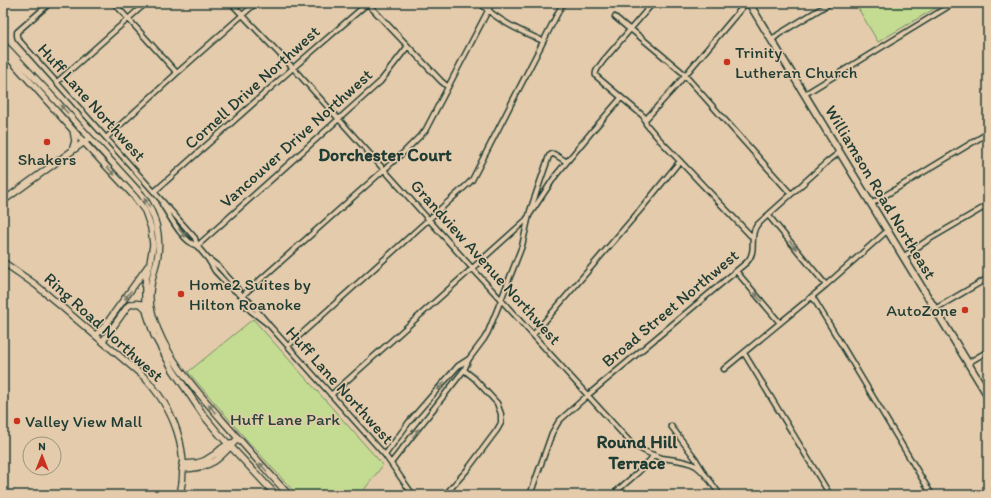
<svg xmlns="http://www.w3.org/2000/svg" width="991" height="498" font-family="Itim,sans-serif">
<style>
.green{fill:#c3dc92;stroke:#718c63}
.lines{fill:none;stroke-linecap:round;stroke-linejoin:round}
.street-casing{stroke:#1f3d34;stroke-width:7}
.secondary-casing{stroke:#1f3d34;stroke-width:8}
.primary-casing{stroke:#1f3d34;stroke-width:9}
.street{stroke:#e4cbac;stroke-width:4}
.secondary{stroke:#e4cbac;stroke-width:5.5}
.primary{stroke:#e4cbac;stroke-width:6}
.oneway{fill:#787d6a}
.poi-dot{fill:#c8321e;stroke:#e4cbac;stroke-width:1.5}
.labels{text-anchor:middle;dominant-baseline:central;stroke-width:3;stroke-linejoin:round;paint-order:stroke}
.poi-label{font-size:17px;fill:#1f3d34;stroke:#e4cbac;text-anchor:start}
.street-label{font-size:17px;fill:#1f3d34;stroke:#e4cbac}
.park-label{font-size:17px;fill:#274539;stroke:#e4cbac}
.neighbourhood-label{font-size:18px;font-weight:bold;fill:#1f3d34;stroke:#e4cbac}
</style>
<rect width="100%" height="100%" fill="#e4cbac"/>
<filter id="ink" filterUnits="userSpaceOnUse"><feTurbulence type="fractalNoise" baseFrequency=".025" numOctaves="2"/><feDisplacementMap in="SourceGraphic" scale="8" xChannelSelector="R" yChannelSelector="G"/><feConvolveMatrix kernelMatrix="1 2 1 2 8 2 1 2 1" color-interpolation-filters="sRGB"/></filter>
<g filter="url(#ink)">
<!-- green -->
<path class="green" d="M 855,3 L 944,3 L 878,42 Z
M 253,319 L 383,465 L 360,495 L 297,495 L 246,439 L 188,372 Z"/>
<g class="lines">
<!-- street casing -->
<g class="street-casing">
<path id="street" d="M 50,3 L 17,32 L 17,36 L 18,39 L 195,238 L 197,246 L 208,259 L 215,271 L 230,287 L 242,296 L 245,305 L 251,311 L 269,325
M 114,3 L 177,73
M 231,3 L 293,68 L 472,268 L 631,443 C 641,450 651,455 662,458 C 674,460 686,460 696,466 C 706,473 713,485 720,495
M 367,3 L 441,81 L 448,87
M 480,3 C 498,21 520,31 543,41
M 653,3 L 603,61 C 600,66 594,71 596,76 L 642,115 L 644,117 L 646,124 L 658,138 L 752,237
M 985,3 L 988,7
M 615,17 L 628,28 L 633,31 L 682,72 L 791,194
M 772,40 L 779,34 L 830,3
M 57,82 L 146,3
M 805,94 L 954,3
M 645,120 L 676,86 L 746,3
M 106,138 L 177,73 L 256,3
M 154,192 L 293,68 L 368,3
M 162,204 C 171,218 182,241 197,246
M 871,204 L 988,133
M 768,215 L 826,285
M 197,246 L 206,238 L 380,82 L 408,46
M 903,257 L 928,240 L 988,205
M 210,260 L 219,267 L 234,284 L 242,296 L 249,301 L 269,325 L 385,455 L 413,495
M 736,271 L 780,323
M 242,296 L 404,152 L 425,131 L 492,3
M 812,296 L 834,332 L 932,495
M 935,309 L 988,278
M 533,335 L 641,209 L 680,161
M 288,346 L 468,184 L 472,180 L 563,3
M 744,353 L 830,495
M 968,363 L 988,351
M 724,369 L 826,285 L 887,231
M 331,395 L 526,220 L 556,175 L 594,129 L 621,98
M 671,426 L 695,458 L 703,471
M 385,455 L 409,422 L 428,400 L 458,366 L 469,359 L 484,339 L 488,332 L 501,300 L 522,246 L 530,211 L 549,156 L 552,154 L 554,154 L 567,162
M 391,463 L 464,370 L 469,359
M 445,495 L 467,470 L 497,430 L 501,423 L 501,414 L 497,403 L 474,378 L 464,370
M 530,495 L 552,433 L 559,421 L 588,395 L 747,262 C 758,250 748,237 757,225 L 827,162 L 840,152
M 613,495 C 626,481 643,471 654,455"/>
</g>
<!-- secondary casing -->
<g class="secondary-casing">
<path id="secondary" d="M 3,44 L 49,93 L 141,194 C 155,212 162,236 157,260 C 152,280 146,295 153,316 C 165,357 195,389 222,420 C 244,445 266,470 289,495
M 3,51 L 80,138 L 134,196 L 145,211 L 151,228 L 153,245 L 150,263 L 146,278 L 145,288 L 145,301 L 147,314 L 154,335 L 173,370 L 204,416 L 219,434 L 276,495
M 72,151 L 75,141 L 73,130
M 3,201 L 87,140
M 3,262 L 36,285 L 143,376 C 174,408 190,450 180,495
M 96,335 L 104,327 L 148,266
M 103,341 L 128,306 C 132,303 136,303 141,304 L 145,308
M 182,464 L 197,463 L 204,461 L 215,454 L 222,448 L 231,443
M 182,469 C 212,468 219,460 238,438"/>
</g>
<!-- primary casing -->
<g class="primary-casing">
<path id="primary" d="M 749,3 L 988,396"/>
</g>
<!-- street -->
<use href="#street" class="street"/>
<!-- secondary -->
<use href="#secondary" class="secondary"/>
<!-- primary -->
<use href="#primary" class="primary"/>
</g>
<!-- one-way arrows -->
<defs><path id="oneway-solid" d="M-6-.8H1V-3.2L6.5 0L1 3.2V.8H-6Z"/></defs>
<g class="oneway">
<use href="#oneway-solid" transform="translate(64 109) rotate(-132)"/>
<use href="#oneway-solid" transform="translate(111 171) rotate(47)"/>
<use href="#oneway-solid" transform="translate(147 203) rotate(-121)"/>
<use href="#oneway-solid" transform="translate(182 233) rotate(52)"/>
<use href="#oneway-solid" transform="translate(793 245) rotate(50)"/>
<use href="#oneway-solid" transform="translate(128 295) rotate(125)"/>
<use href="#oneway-solid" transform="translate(758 297) rotate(-130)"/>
<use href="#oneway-solid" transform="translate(441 386) rotate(131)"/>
<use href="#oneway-solid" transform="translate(212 409) rotate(-131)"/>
<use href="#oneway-solid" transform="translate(416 433) rotate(-52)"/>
<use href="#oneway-solid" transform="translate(263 467) rotate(-132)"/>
</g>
</g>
<!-- markers -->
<g class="poi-dot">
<circle cx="727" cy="62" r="4"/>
<circle cx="47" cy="142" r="4"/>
<circle cx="181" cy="294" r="4"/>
<circle cx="965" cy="310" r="4"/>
<circle cx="17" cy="421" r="4"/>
</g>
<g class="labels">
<!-- poi labels -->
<g class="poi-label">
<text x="735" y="52">Trinity<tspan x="735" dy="20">Lutheran Church</tspan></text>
<text x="47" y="159" text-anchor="middle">Shakers</text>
<text x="189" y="284">Home2 Suites by<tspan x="189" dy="20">Hilton Roanoke</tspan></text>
<text x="957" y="310" text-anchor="end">AutoZone</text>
<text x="25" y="421">Valley View Mall</text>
</g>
<!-- street labels -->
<g class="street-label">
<text transform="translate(252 87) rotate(-42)">Cornell Drive Northwest</text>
<text transform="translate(92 102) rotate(48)">Huff Lane Northwest</text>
<text transform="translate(296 138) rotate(-42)">Vancouver Drive Northwest</text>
<text transform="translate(881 192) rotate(59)">Williamson Road Northeast</text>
<text transform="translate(486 262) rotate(48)">Grandview Avenue Northwest</text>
<text transform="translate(670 308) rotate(-40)">Broad Street Northwest</text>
<text transform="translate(104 327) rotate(42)">Ring Road Northwest</text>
<text transform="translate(340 385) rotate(48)">Huff Lane Northwest</text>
</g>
<!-- park labels -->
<g class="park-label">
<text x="285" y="419">Huff Lane Park</text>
</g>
<!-- neighbourhood labels -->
<g class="neighbourhood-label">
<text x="385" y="155">Dorchester Court</text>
<text x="637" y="442">Round Hill<tspan x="637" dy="21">Terrace</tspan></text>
</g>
</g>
<!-- margin -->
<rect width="991" height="498" fill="none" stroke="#e4cbac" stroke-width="16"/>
<rect x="8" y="8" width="975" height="482" fill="none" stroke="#1f3d34" stroke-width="1.5" filter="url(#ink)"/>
<!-- north arrow -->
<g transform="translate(42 456)"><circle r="19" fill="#e4cbac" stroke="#95927c"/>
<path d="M0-3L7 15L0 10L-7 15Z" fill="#c8321e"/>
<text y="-6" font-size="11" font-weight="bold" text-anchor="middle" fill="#1f3d34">N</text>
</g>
</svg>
